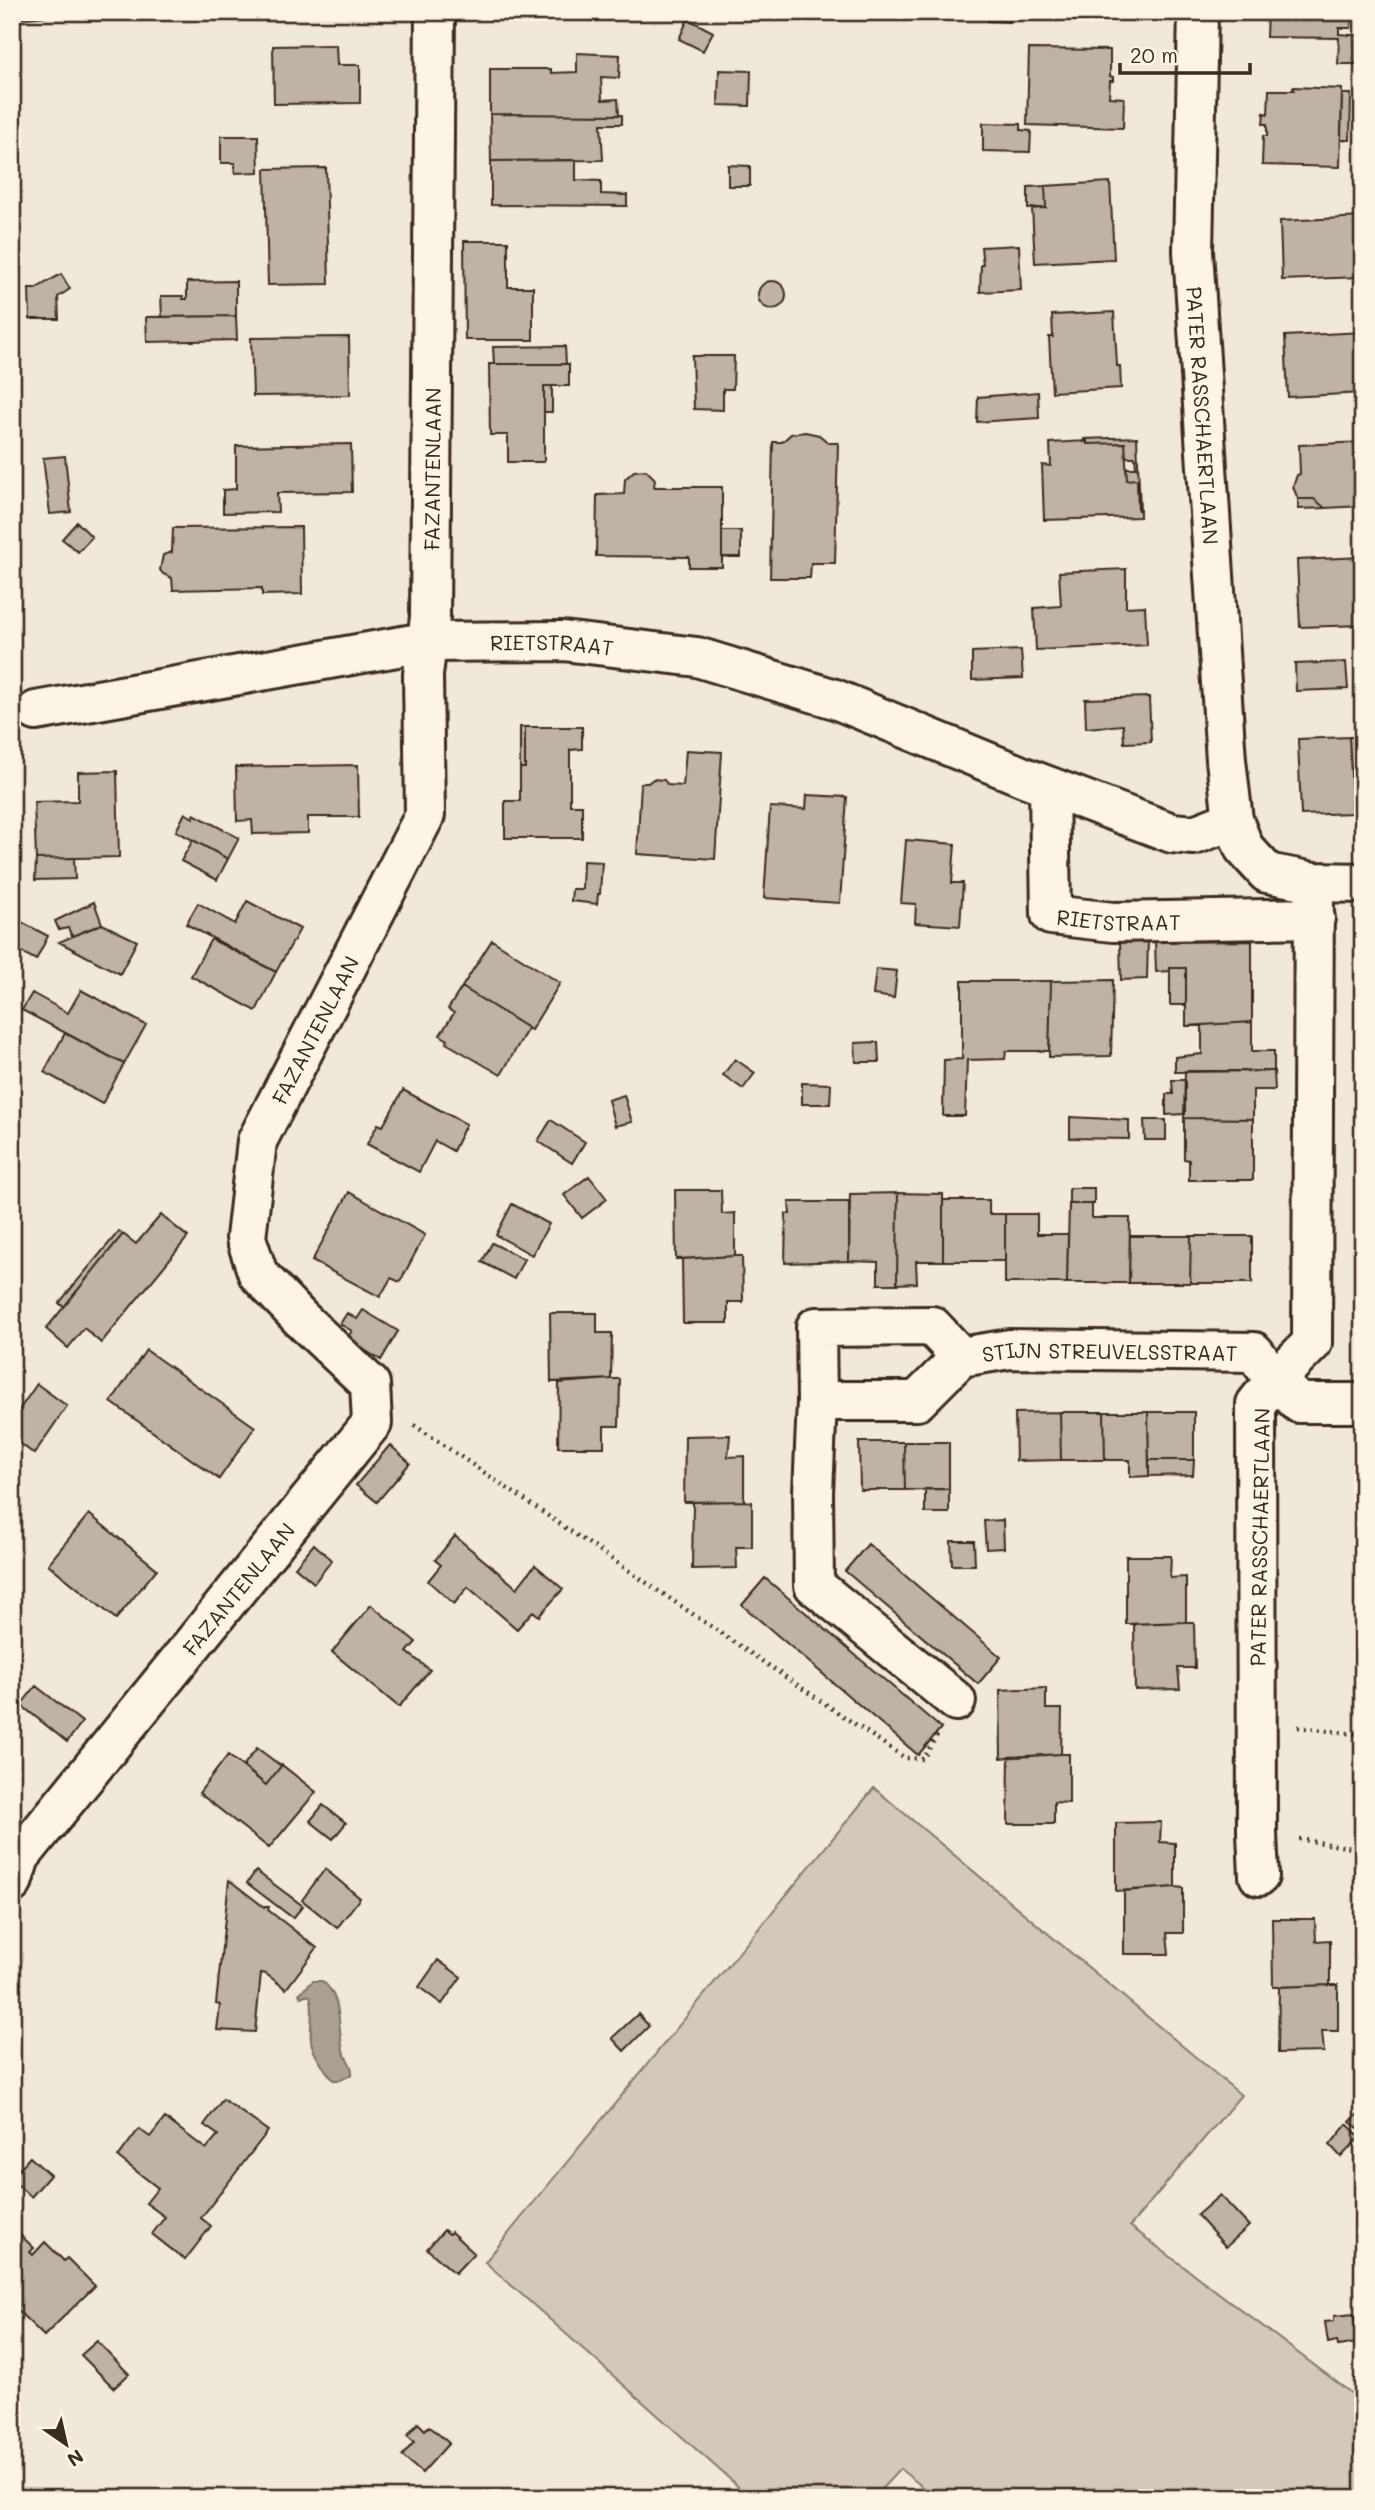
<svg xmlns="http://www.w3.org/2000/svg" width="1375" height="2510" font-family="Mali,sans-serif">
<style>
.green{fill:#d2c9ba;stroke:#867a6c;stroke-width:2}
.water{fill:#aaa091;stroke:#7e7163;stroke-width:2}
.building{fill:#beb3a4;stroke:#3b2a1e;stroke-width:2}
.lines{fill:none;stroke-linecap:round;stroke-linejoin:round}
.street-casing{stroke:#3b2a1e;stroke-width:44}
.path{stroke:#3b2a1e;stroke-width:4.5;stroke-dasharray:2 5;stroke-linecap:butt}
.street{stroke:#fcf5e5;stroke-width:38}
.labels{text-anchor:middle;dominant-baseline:central;stroke-width:5;stroke-linejoin:round;paint-order:stroke}
.street-label{font-size:21px;fill:#3b2a1e;stroke:#fcf5e5}
</style>
<rect width="100%" height="100%" fill="#f0e9d9"/>
<filter id="ink" filterUnits="userSpaceOnUse"><feTurbulence type="fractalNoise" baseFrequency=".0143" numOctaves="2"/><feDisplacementMap in="SourceGraphic" scale="14" xChannelSelector="R" yChannelSelector="G"/><feConvolveMatrix kernelMatrix="1 2 1 2 8 2 1 2 1" color-interpolation-filters="sRGB"/></filter>
<g filter="url(#ink)">
<!-- green -->
<path class="green" d="M 874,1788 L 1241,2095 L 1130,2226 L 1363,2402 L 1363,2498 L 937,2498 L 900,2469 L 873,2498 L 751,2498 L 485,2262 Z"/>
<!-- water -->
<path class="water" d="M 313,1981 L 322,1981 C 345,1998 336,2032 344,2053 C 347,2061 353,2065 352,2074 L 341,2080 L 333,2080 C 325,2069 313,2055 311,2041 C 309,2025 315,2011 310,1996 L 305,1995 L 301,1997 L 299,1994 Z"/>
<!-- building -->
<path class="building" d="M 18,12 L 46,12 L 46,16 L 18,19 Z
M 495,12 L 572,12 L 572,19 L 495,19 Z
M 987,12 L 1009,12 L 1009,22 L 987,21 Z
M 1081,12 L 1114,12 L 1114,18 L 1081,17 Z
M 1267,12 L 1352,12 L 1351,28 L 1339,28 L 1339,34 L 1363,36 L 1363,64 L 1338,64 L 1339,38 L 1266,37 Z
M 688,19 L 713,32 L 703,51 L 679,39 Z
M 336,45 L 337,65 L 360,65 L 360,103 L 274,104 L 273,46 Z
M 1029,49 L 1110,50 L 1110,76 L 1113,77 L 1113,81 L 1110,81 L 1109,97 L 1124,98 L 1123,128 L 1027,125 Z
M 577,53 L 620,55 L 619,78 L 601,77 L 602,100 L 618,99 L 619,115 L 490,114 L 490,69 L 551,69 L 551,73 L 577,72 Z
M 719,70 L 751,71 L 750,106 L 718,105 Z
M 1293,87 L 1342,89 L 1340,167 L 1262,165 L 1263,136 L 1267,136 L 1267,124 L 1263,124 L 1264,113 L 1268,114 L 1269,90 L 1294,90 Z
M 1342,94 L 1351,94 L 1350,140 L 1341,140 Z
M 490,114 L 622,115 L 622,124 L 601,124 L 603,160 L 491,161 Z
M 983,123 L 1021,124 L 1021,130 L 1031,131 L 1030,152 L 983,151 Z
M 221,136 L 258,136 L 259,172 L 235,173 L 235,163 L 221,163 Z
M 576,160 L 576,180 L 601,181 L 601,194 L 627,195 L 627,206 L 491,205 L 491,161 Z
M 728,165 L 750,166 L 750,186 L 728,186 Z
M 326,168 L 329,284 L 268,285 L 265,169 Z
M 1110,182 L 1114,259 L 1035,263 L 1032,208 L 1046,208 L 1045,186 Z
M 1045,186 L 1046,208 L 1028,209 L 1028,187 Z
M 1363,217 L 1363,299 L 1361,277 L 1282,280 L 1280,221 Z
M 464,241 L 508,241 L 508,287 L 533,287 L 533,340 L 465,340 Z
M 1019,245 L 1021,290 L 980,292 L 981,265 L 983,265 L 981,247 Z
M 61,274 L 70,289 L 58,297 L 59,319 L 30,319 L 29,289 L 35,289 Z
M758 295a14 14 0 1 1 28 0a14 14 0 1 1-28 0Z
M 236,281 L 236,316 L 162,317 L 161,296 L 183,296 L 183,299 L 187,299 L 187,282 Z
M 1114,312 L 1117,366 L 1120,366 L 1121,388 L 1052,392 L 1049,337 L 1053,337 L 1052,315 Z
M 236,316 L 237,340 L 147,342 L 146,317 Z
M 1363,332 L 1363,393 L 1288,397 L 1285,336 Z
M 349,337 L 350,395 L 253,396 L 251,338 Z
M 565,346 L 566,364 L 494,364 L 493,347 Z
M 692,356 L 734,356 L 733,389 L 723,389 L 723,410 L 694,409 Z
M 489,364 L 569,364 L 569,386 L 544,386 L 544,462 L 508,462 L 508,435 L 490,435 Z
M 544,386 L 552,386 L 552,412 L 544,412 Z
M 1038,392 L 1039,418 L 977,422 L 978,397 Z
M 805,432 L 819,435 L 829,443 L 838,443 L 835,563 L 811,563 L 810,578 L 770,578 L 773,442 L 782,442 L 791,434 Z
M 1137,437 L 1140,511 L 1138,510 L 1137,479 L 1127,480 L 1126,468 L 1136,468 L 1135,457 L 1126,457 L 1125,443 L 1087,444 L 1087,441 L 1084,442 L 1084,439 Z
M 1087,441 L 1087,444 L 1125,443 L 1127,480 L 1137,479 L 1138,510 L 1140,511 L 1140,517 L 1044,520 L 1042,465 L 1051,466 L 1050,443 Z
M 1363,442 L 1363,506 L 1325,508 L 1314,499 L 1298,499 L 1293,487 L 1297,475 L 1300,474 L 1299,445 Z
M 351,444 L 352,492 L 277,493 L 278,512 L 223,513 L 223,490 L 236,489 L 236,446 Z
M 65,456 L 71,512 L 50,514 L 43,458 Z
M 646,470 L 655,479 L 654,487 L 722,487 L 722,567 L 689,567 L 689,557 L 596,556 L 597,495 L 624,494 L 625,479 L 634,471 Z
M 1298,499 L 1314,499 L 1325,508 L 1298,509 Z
M 77,522 L 92,537 L 78,552 L 62,539 Z
M 301,527 L 302,594 L 262,595 L 262,588 L 173,590 L 172,578 L 163,574 L 160,570 L 163,555 L 172,552 L 173,528 Z
M 722,531 L 741,531 L 741,557 L 722,557 Z
M 1363,557 L 1363,625 L 1300,627 L 1297,560 Z
M 1126,569 L 1126,607 L 1145,606 L 1147,645 L 1036,650 L 1034,608 L 1061,606 L 1059,572 Z
M 1021,650 L 1023,678 L 972,680 L 972,652 Z
M 1346,662 L 1348,689 L 1296,691 L 1295,664 Z
M 1149,697 L 1151,742 L 1124,743 L 1123,725 L 1086,728 L 1085,699 Z
M 520,727 L 525,727 L 525,768 L 520,768 Z
M 525,727 L 582,727 L 582,749 L 570,750 L 570,805 L 582,805 L 582,838 L 505,838 L 505,801 L 520,801 L 520,768 L 525,768 Z
M 1349,737 L 1353,813 L 1301,815 L 1298,739 Z
M 1349,737 L 1363,737 L 1363,807 L 1353,807 Z
M 686,750 L 722,752 L 715,859 L 637,854 L 641,783 L 648,783 L 653,779 L 664,780 L 668,785 L 683,786 Z
M 358,765 L 359,817 L 308,817 L 308,833 L 253,834 L 252,820 L 237,821 L 236,767 Z
M 117,771 L 119,857 L 36,859 L 34,802 L 78,801 L 78,772 Z
M 807,795 L 847,797 L 840,903 L 764,898 L 770,807 L 806,809 Z
M 185,813 L 193,818 L 194,814 L 239,838 L 228,859 L 176,831 Z
M 193,840 L 228,859 L 217,880 L 181,861 Z
M 906,840 L 955,844 L 952,883 L 963,883 L 960,926 L 915,923 L 916,904 L 901,903 Z
M 74,858 L 75,879 L 35,880 L 36,859 Z
M 583,861 L 602,862 L 600,894 L 598,894 L 597,904 L 571,901 L 572,889 L 582,889 Z
M 247,901 L 300,929 L 276,972 L 186,924 L 198,903 L 235,924 Z
M 94,902 L 102,924 L 72,936 L 68,928 L 59,930 L 55,921 Z
M 12,917 L 48,936 L 36,960 L 12,947 Z
M 102,924 L 137,941 L 120,974 L 59,942 Z
M 211,939 L 276,972 L 256,1011 L 191,976 Z
M 492,940 L 560,983 L 531,1030 L 462,987 Z
M 1120,940 L 1148,940 L 1147,979 L 1121,980 Z
M 1252,941 L 1252,1022 L 1186,1026 L 1186,968 L 1170,968 L 1170,971 L 1156,972 L 1155,942 Z
M 1170,968 L 1186,968 L 1186,1005 L 1170,1005 Z
M 876,969 L 897,971 L 894,998 L 873,995 Z
M 1113,980 L 1111,1056 L 1049,1057 L 1051,981 Z
M 962,981 L 1051,981 L 1049,1051 L 1006,1051 L 1005,1059 L 967,1060 L 965,1116 L 943,1116 L 944,1060 L 962,1059 Z
M 462,987 L 528,1028 L 501,1075 L 446,1043 L 448,1040 L 440,1035 L 454,1013 L 448,1009 Z
M 81,990 L 146,1025 L 124,1064 L 22,1010 L 32,993 L 68,1013 Z
M 1252,1022 L 1252,1051 L 1274,1051 L 1274,1071 L 1175,1072 L 1175,1057 L 1202,1054 L 1202,1025 Z
M 65,1033 L 124,1064 L 102,1104 L 44,1072 Z
M 878,1042 L 879,1062 L 856,1062 L 855,1043 Z
M 735,1059 L 755,1073 L 743,1089 L 723,1075 Z
M 1185,1071 L 1274,1071 L 1275,1090 L 1253,1090 L 1253,1119 L 1184,1118 Z
M 1172,1080 L 1185,1080 L 1185,1114 L 1166,1115 L 1166,1094 L 1173,1094 Z
M 802,1083 L 831,1084 L 830,1104 L 802,1104 Z
M 403,1090 L 466,1124 L 453,1151 L 435,1141 L 419,1172 L 367,1144 L 378,1124 L 383,1126 Z
M 624,1095 L 632,1122 L 615,1126 L 608,1100 Z
M 1070,1117 L 1129,1120 L 1129,1139 L 1070,1138 Z
M 1184,1118 L 1253,1119 L 1253,1180 L 1189,1180 L 1189,1160 L 1184,1159 Z
M 551,1120 L 585,1142 L 572,1163 L 538,1141 Z
M 1144,1120 L 1166,1120 L 1166,1140 L 1145,1140 Z
M 589,1176 L 607,1199 L 582,1218 L 564,1195 Z
M 1069,1188 L 1094,1188 L 1094,1204 L 1069,1204 Z
M 675,1190 L 721,1190 L 722,1214 L 735,1213 L 735,1256 L 676,1259 Z
M 349,1192 L 425,1235 L 400,1282 L 391,1278 L 380,1297 L 312,1261 Z
M 898,1193 L 897,1284 L 878,1284 L 878,1262 L 849,1261 L 850,1194 Z
M 898,1193 L 943,1194 L 943,1261 L 916,1261 L 917,1283 L 897,1284 Z
M 943,1200 L 989,1200 L 989,1214 L 1005,1214 L 1005,1261 L 943,1261 Z
M 789,1202 L 849,1202 L 849,1261 L 785,1263 L 786,1214 L 790,1214 Z
M 512,1204 L 549,1224 L 532,1255 L 496,1235 Z
M 1069,1204 L 1092,1204 L 1092,1218 L 1130,1218 L 1129,1283 L 1067,1283 Z
M 1005,1214 L 1037,1214 L 1037,1234 L 1068,1234 L 1067,1283 L 1005,1283 Z
M 161,1215 L 188,1237 L 101,1343 L 84,1328 L 68,1348 L 46,1329 L 123,1234 L 136,1244 Z
M 119,1231 L 123,1234 L 64,1307 L 59,1303 Z
M 1130,1236 L 1191,1236 L 1190,1283 L 1129,1283 Z
M 1191,1236 L 1252,1236 L 1252,1283 L 1190,1283 Z
M 492,1243 L 524,1259 L 514,1279 L 482,1262 Z
M 735,1256 L 742,1256 L 743,1302 L 728,1302 L 728,1323 L 683,1323 L 682,1259 Z
M 363,1310 L 398,1331 L 381,1360 L 346,1339 L 352,1331 L 340,1324 L 347,1313 L 357,1319 Z
M 550,1313 L 597,1313 L 597,1333 L 612,1333 L 611,1379 L 551,1382 Z
M 146,1350 L 255,1427 L 219,1479 L 111,1402 Z
M 611,1379 L 620,1379 L 619,1426 L 604,1426 L 604,1447 L 558,1447 L 559,1383 Z
M 37,1384 L 67,1406 L 34,1454 L 12,1437 L 12,1420 Z
M 1060,1412 L 1061,1460 L 1016,1461 L 1015,1413 Z
M 1060,1412 L 1104,1412 L 1105,1460 L 1061,1460 Z
M 1104,1412 L 1148,1412 L 1149,1476 L 1130,1477 L 1130,1460 L 1105,1460 Z
M 1148,1412 L 1194,1412 L 1194,1460 L 1149,1460 Z
M 730,1435 L 728,1457 L 744,1456 L 744,1501 L 684,1502 L 685,1436 Z
M 859,1442 L 904,1442 L 905,1490 L 860,1490 Z
M 904,1442 L 949,1442 L 949,1489 L 905,1490 Z
M 390,1445 L 410,1463 L 377,1502 L 356,1485 Z
M 1149,1460 L 1194,1460 L 1193,1475 L 1149,1476 Z
M 925,1489 L 949,1489 L 949,1513 L 925,1513 Z
M 744,1501 L 752,1502 L 752,1547 L 736,1547 L 737,1568 L 692,1569 L 693,1502 Z
M 89,1514 L 157,1569 L 116,1619 L 48,1564 Z
M 1003,1520 L 1004,1548 L 986,1549 L 984,1521 Z
M 455,1536 L 517,1588 L 535,1565 L 563,1589 L 539,1616 L 533,1611 L 517,1629 L 468,1587 L 454,1604 L 428,1581 L 441,1565 L 435,1560 Z
M 951,1541 L 974,1541 L 975,1565 L 952,1565 Z
M 314,1544 L 332,1560 L 314,1583 L 295,1567 Z
M 868,1544 L 1001,1657 L 978,1684 L 845,1571 Z
M 1126,1556 L 1171,1556 L 1170,1578 L 1186,1577 L 1186,1622 L 1126,1624 Z
M 765,1578 L 941,1728 L 918,1755 L 742,1605 Z
M 371,1605 L 416,1642 L 407,1652 L 430,1670 L 399,1707 L 332,1652 Z
M 1186,1622 L 1194,1622 L 1195,1668 L 1178,1668 L 1180,1689 L 1135,1690 L 1134,1624 Z
M 36,1686 L 82,1722 L 67,1742 L 21,1705 Z
M 1046,1688 L 1046,1709 L 1062,1709 L 1061,1754 L 1001,1758 L 1000,1690 Z
M 257,1748 L 281,1766 L 266,1785 L 243,1766 Z
M 1061,1754 L 1069,1754 L 1069,1803 L 1054,1802 L 1054,1824 L 1008,1824 L 1009,1757 Z
M 228,1755 L 266,1785 L 282,1765 L 316,1792 L 269,1848 L 199,1793 Z
M 323,1805 L 346,1823 L 333,1839 L 310,1821 Z
M 1161,1822 L 1160,1842 L 1175,1843 L 1175,1887 L 1116,1891 L 1116,1823 Z
M 325,1869 L 360,1898 L 337,1928 L 302,1900 Z
M 256,1871 L 303,1906 L 293,1918 L 247,1883 Z
M 229,1880 L 264,1907 L 269,1907 L 268,1910 L 317,1948 L 286,1989 L 266,1974 L 261,1973 L 255,2032 L 217,2030 L 220,2005 L 216,2004 Z
M 1175,1887 L 1183,1888 L 1183,1933 L 1167,1933 L 1169,1954 L 1124,1954 L 1124,1891 Z
M 1272,1919 L 1315,1919 L 1316,1941 L 1330,1940 L 1330,1985 L 1273,1987 Z
M 438,1960 L 461,1977 L 442,2004 L 419,1987 Z
M 1330,1985 L 1338,1985 L 1338,2031 L 1322,2031 L 1324,2052 L 1278,2053 L 1279,1987 Z
M 638,2014 L 649,2026 L 624,2051 L 612,2038 Z
M 223,2099 L 268,2131 L 201,2218 L 211,2226 L 185,2260 L 152,2234 L 165,2217 L 146,2203 L 158,2188 L 118,2157 L 139,2129 L 150,2137 L 165,2118 L 206,2149 L 218,2135 L 204,2125 Z
M 1363,2109 L 1363,2133 L 1359,2126 L 1358,2128 L 1350,2122 Z
M 1347,2124 L 1360,2137 L 1341,2157 L 1330,2145 Z
M 30,2157 L 50,2175 L 31,2197 L 12,2180 L 12,2177 Z
M 1220,2195 L 1249,2226 L 1226,2247 L 1197,2215 Z
M 12,2227 L 34,2248 L 30,2252 L 33,2255 L 45,2242 L 64,2261 L 67,2258 L 95,2286 L 44,2336 L 12,2305 Z
M 444,2230 L 449,2234 L 451,2232 L 474,2253 L 455,2273 L 427,2249 Z
M 1354,2314 L 1357,2343 L 1338,2346 L 1337,2341 L 1328,2343 L 1325,2322 L 1334,2321 L 1334,2316 Z
M 97,2341 L 129,2374 L 114,2388 L 81,2355 Z
M 418,2423 L 425,2430 L 429,2426 L 449,2443 L 422,2473 L 402,2456 L 414,2442 L 407,2436 Z"/>
<g class="lines">
<!-- street casing -->
<g class="street-casing">
<g id="street">
<path id="s1" d="M 1198,12 L 1193,251 L 1226,760 L 1233,820 L 1244,848 L 1267,873 L 1314,882 L 1363,883"/>
<path id="s2" d="M 36,711 L 425,642 L 563,641 L 697,657 L 835,699 L 1024,777 L 1172,833 L 1194,835 L 1233,820"/>
<path id="s3" d="M 1049,787 L 1051,915 L 1113,922 L 1315,918"/>
<path id="s4" d="M 961,1357 L 932,1326 L 816,1327 L 817,1401 L 917,1401 L 961,1357 L 1010,1349 L 1254,1352 L 1275,1380 L 1299,1403 L 1363,1403"/>
<path d="M 817,1401 L 813,1493 L 814,1585 L 956,1701"/>
<path d="M 1259,1876 L 1257,1833 L 1256,1404 L 1275,1380 L 1312,1343 L 1314,882"/>
<path id="s5" d="M 12,1883 L 20,1857 L 372,1423 L 370,1384 L 300,1318 L 258,1274 L 246,1238 L 257,1141 L 425,815 L 423,675 L 430,617 L 435,12"/>
</g>
</g>
<!-- path -->
<path class="path" d="M 414,1425 L 905,1758 L 923,1759 L 937,1735
M 1298,1727 L 1363,1735
M 1299,1839 L 1363,1850"/>
<!-- street -->
<use href="#street" class="street"/>
</g>
</g>
<g class="labels">
<!-- street labels -->
<g class="street-label">
<text stroke="none"><textPath href="#s1" startOffset="404">PATER RASSCHAERTLAAN</textPath></text>
<text stroke="none"><textPath href="#s5" startOffset="1631">FAZANTENLAAN</textPath></text>
<text stroke="none"><textPath href="#s2" startOffset="522">RIETSTRAAT</textPath></text>
<text stroke="none"><textPath href="#s3" startOffset="196">RIETSTRAAT</textPath></text>
<text stroke="none"><textPath href="#s5" startOffset="1043">FAZANTENLAAN</textPath></text>
<text stroke="none"><textPath href="#s4" startOffset="544">STIJN STREUVELSSTRAAT</textPath></text>
<text transform="translate(1259 1537) rotate(-89)">PATER RASSCHAERTLAAN</text>
<text stroke="none"><textPath href="#s5" startOffset="373">FAZANTENLAAN</textPath></text>
</g>
</g>
<!-- margin -->
<rect width="1375" height="2510" fill="none" stroke="#fcf5e5" stroke-width="42"/>
<rect x="21" y="21" width="1333" height="2468" fill="none" stroke="#3b2a1e" stroke-width="2.5" filter="url(#ink)"/>
<!-- north arrow -->
<g transform="translate(66 2444) rotate(146)" stroke="#fcf5e5" stroke-width="5" paint-order="stroke">
<path d="M0-5L12 26L0 18L-12 26Z" fill="#3b2a1e"/>
<text y="-10" font-size="19" font-weight="bold" text-anchor="middle" fill="#3b2a1e">N</text>
</g>
<!-- scale -->
<path d="M1120 63v10h130v-10" fill="none" stroke="#3b2a1e" stroke-width="3.5"/>
<text x="1130" y="63" font-size="21" fill="#3b2a1e" stroke="#fcf5e5" stroke-width="5" paint-order="stroke">20 m</text>
</svg>
